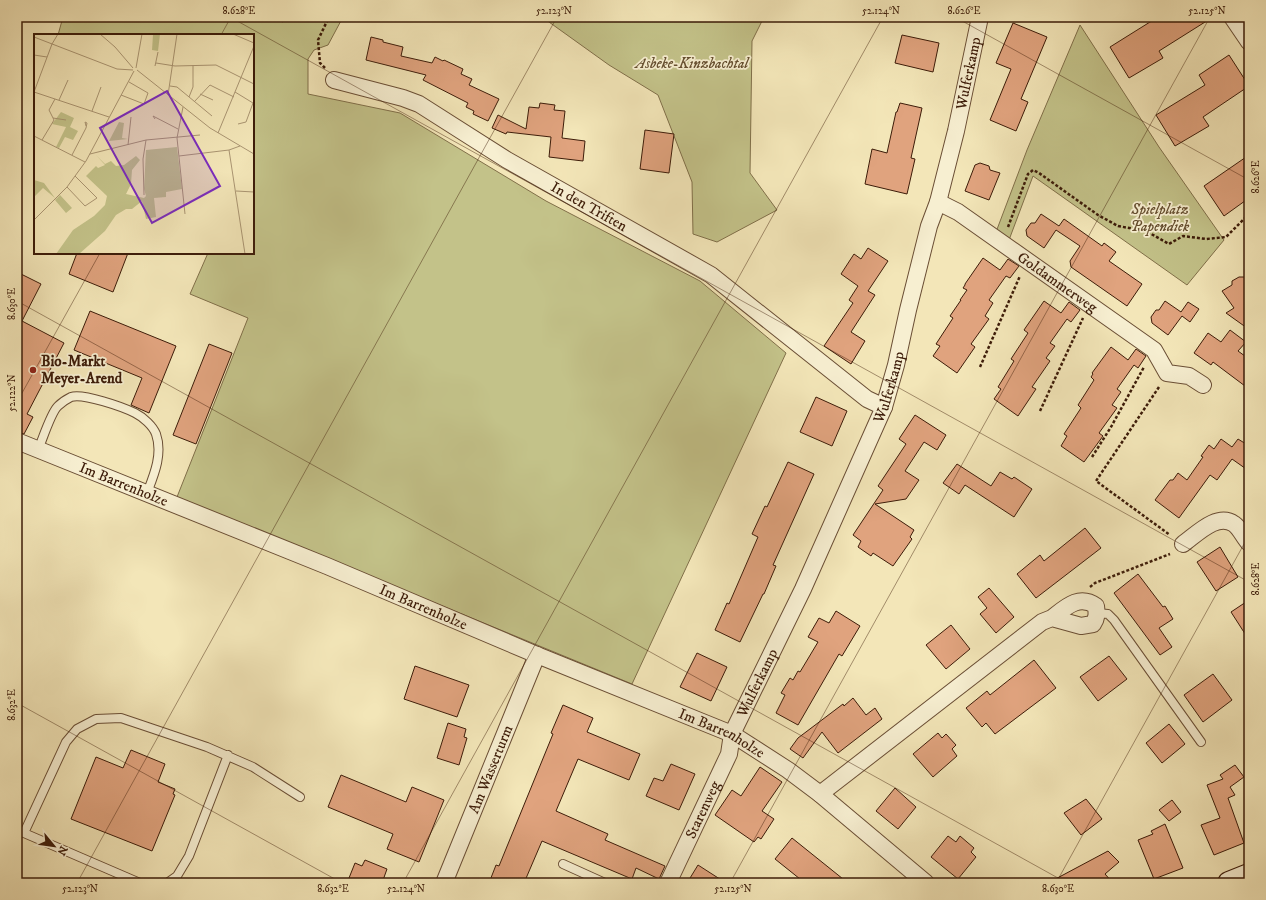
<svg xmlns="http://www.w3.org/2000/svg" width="1266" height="900" font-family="'IM FELL DW Pica',serif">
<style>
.green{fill:#c3c289;stroke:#806f49}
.building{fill:#e0a37e;stroke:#3d1c09}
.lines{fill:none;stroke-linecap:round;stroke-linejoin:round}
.service-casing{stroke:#6a4e35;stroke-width:10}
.minor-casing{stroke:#6a4e35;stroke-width:18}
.secondary-casing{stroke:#3d1c09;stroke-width:24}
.path{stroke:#3d1c09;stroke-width:2.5;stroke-dasharray:3 2;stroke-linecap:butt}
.service{stroke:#f7efd1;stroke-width:8}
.minor{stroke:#f7efd1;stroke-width:16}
.secondary{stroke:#f7efd1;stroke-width:22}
.ticks{fill:none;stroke:#3d1c09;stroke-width:1;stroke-opacity:0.45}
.poi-dot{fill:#8f2418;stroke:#f7efd1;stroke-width:1.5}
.labels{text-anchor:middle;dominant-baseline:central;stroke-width:3.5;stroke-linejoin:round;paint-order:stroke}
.park-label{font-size:15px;font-style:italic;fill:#654e2f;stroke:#f7efd1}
.street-label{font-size:15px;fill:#3d1c09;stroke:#f7efd1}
.poi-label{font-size:15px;font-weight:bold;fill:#3d1c09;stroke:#f7efd1;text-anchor:start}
.inset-road{fill:none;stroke:#aa9572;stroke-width:1}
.view{fill:#7b2cbf;fill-opacity:0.15;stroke:#7b2cbf;stroke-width:2}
.inset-edge{fill:none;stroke:#3d1c09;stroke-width:2}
.neatline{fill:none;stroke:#3d1c09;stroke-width:1.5}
.ticks-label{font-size:10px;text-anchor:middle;fill:#3d1c09}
</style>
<rect width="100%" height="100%" fill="#f3e6b8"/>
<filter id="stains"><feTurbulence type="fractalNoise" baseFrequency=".005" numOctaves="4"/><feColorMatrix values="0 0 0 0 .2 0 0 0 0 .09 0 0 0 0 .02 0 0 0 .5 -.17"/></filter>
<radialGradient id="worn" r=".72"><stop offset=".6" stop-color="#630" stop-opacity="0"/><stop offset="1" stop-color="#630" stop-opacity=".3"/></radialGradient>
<!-- green -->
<path class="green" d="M 63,17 L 267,17 L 283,22 L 284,17 L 343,17 L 328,45 L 314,50 L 308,59 L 308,94 L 400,113 L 546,201 L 700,281 L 786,353 L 632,684 L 177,497 L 248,318 L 190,294 L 208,253 L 253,253 L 253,35 L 58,35 Z
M 542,17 L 764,17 L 752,41 L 750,173 L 777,210 L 717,242 L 693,234 L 692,182 L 658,95 L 609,65 Z
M 1080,25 L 1159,147 L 1224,240 L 1187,285 L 1033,176 L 1009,240 L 996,232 L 1027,150 Z"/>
<!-- building -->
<path class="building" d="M 1158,17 L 1213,17 L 1159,51 L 1163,58 L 1129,78 L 1110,47 Z
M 1013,23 L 1047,37 L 1021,99 L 1028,102 L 1016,131 L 990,120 L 1011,69 L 996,63 Z
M 902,35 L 939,43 L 933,72 L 895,63 Z
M 371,37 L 383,40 L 383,42 L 403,47 L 401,56 L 432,63 L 435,57 L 443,61 L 444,60 L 463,69 L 461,74 L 472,79 L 469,85 L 499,99 L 488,121 L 473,114 L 474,111 L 466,107 L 468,103 L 423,80 L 426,75 L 366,60 Z
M 1229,55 L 1249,86 L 1203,117 L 1209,126 L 1175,146 L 1156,115 L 1205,85 L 1199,75 Z
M 540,103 L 555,105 L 554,110 L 565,111 L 562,138 L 585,141 L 583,161 L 549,157 L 551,137 L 507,132 L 506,134 L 492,128 L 498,115 L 526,129 L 529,107 L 539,108 Z
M 900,103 L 922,108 L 911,158 L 915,159 L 907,194 L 865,184 L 872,149 L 887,153 L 896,112 L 897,112 Z
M 645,130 L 674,134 L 669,173 L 640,169 Z
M 1249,155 L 1249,198 L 1224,216 L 1204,186 Z
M 980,163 L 989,166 L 990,170 L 1000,173 L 989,200 L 965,191 L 975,165 Z
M 1041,214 L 1059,226 L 1064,219 L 1102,246 L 1104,243 L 1116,252 L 1109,261 L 1142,284 L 1127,306 L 1071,267 L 1070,261 L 1080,246 L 1056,230 L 1044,248 L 1027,236 L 1026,230 L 1031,223 L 1035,223 Z
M 868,248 L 888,261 L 868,291 L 875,295 L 851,332 L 865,341 L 851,364 L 824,346 L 853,303 L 849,300 L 858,286 L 841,274 L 854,254 L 861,259 Z
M 77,253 L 128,253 L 113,292 L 69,274 Z
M 983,258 L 1000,270 L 1008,259 L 1019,266 L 1010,278 L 1006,276 L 989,300 L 993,303 L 985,316 L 989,319 L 971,344 L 975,347 L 957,373 L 933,356 L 940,346 L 936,344 L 953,318 L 950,316 L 961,300 L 960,300 L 967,290 L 963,288 L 965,285 L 965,284 Z
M 17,272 L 41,284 L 22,321 L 64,343 L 27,414 L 33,417 L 24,434 L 17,432 Z
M 1239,277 L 1245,277 L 1249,284 L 1249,330 L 1247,328 L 1226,313 L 1234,308 L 1222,291 L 1232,285 L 1232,281 Z
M 1044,301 L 1061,313 L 1069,302 L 1080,310 L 1071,322 L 1067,319 L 1050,343 L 1055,346 L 1046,358 L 1050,361 L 1032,387 L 1036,389 L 1018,416 L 994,399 L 1001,389 L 998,387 L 1014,361 L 1011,359 L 1028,333 L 1024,330 L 1026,327 Z
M 1165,301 L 1181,312 L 1188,302 L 1199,309 L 1190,322 L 1182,316 L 1168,335 L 1152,323 L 1151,317 L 1156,310 L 1159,310 Z
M 90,311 L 176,346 L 149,413 L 131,405 L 142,378 L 74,350 Z
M 1230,330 L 1246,342 L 1238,351 L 1249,359 L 1249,389 L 1213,362 L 1211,365 L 1194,353 L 1208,333 L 1221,342 Z
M 209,344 L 232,353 L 196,444 L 173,435 Z
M 1111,347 L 1128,360 L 1136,349 L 1146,356 L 1138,368 L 1134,365 L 1117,389 L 1121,392 L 1112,405 L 1117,408 L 1099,433 L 1103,436 L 1084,462 L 1061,446 L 1067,436 L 1064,434 L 1081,408 L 1078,405 L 1094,380 L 1091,377 L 1093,374 L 1092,373 Z
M 816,397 L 847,411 L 832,446 L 800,432 Z
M 915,415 L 946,435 L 937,450 L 924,442 L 905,471 L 919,480 L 906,499 L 875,504 L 914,530 L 910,537 L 912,539 L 893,566 L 873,553 L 871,556 L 858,547 L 861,541 L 853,535 L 883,490 L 878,486 L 906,444 L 899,439 Z
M 1221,439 L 1232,447 L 1238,439 L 1246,444 L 1247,449 L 1249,450 L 1249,471 L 1232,459 L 1217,480 L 1210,475 L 1179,518 L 1155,500 L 1170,480 L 1173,480 L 1178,473 L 1187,480 L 1203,457 L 1201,456 L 1209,445 L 1214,449 Z
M 788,462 L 814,474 L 773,565 L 776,566 L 764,594 L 763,594 L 740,642 L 715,630 L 727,603 L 729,604 L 758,537 L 752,534 L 765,506 L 767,507 Z
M 957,464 L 991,486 L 1000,472 L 1012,479 L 1014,477 L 1032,489 L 1014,517 L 965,485 L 959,494 L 943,483 Z
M 1085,528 L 1101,548 L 1036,598 L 1017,574 L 1040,555 L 1044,561 Z
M 1220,547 L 1238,577 L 1216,591 L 1197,562 Z
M 1138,574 L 1163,607 L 1165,606 L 1173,619 L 1159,628 L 1172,647 L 1160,655 L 1114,593 Z
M 989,588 L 1014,617 L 996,633 L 980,614 L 987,608 L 978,597 Z
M 1249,600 L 1249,640 L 1231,612 Z
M 836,611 L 860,626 L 842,656 L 839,654 L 798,725 L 776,713 L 785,695 L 781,693 L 790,678 L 793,680 L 798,671 L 800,672 L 818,642 L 808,637 L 819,618 L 829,623 Z
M 951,625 L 970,649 L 946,669 L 926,645 Z
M 697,653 L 727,667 L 711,701 L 680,687 Z
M 1109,656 L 1127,679 L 1098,701 L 1080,677 Z
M 1034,660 L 1056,688 L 995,734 L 986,723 L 982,727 L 966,708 L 987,691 L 990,695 Z
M 415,666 L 469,685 L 457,717 L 404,699 Z
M 1213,674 L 1232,700 L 1203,722 L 1184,695 Z
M 853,698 L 866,715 L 875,708 L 882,719 L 838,753 L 822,732 L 803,758 L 790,749 L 798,738 L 843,704 L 844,706 Z
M 563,705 L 593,718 L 587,732 L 640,754 L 629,780 L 578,759 L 556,811 L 608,834 L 605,840 L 665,866 L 659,879 L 636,868 L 632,879 L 542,841 L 524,883 L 489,883 L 496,865 L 499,866 L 553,734 L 551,733 Z
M 448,723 L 466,729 L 464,737 L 467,738 L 459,765 L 437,758 Z
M 1169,724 L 1185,744 L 1162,763 L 1146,743 Z
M 938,733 L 942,738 L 946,734 L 956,745 L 952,749 L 957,756 L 933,777 L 913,754 Z
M 131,750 L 165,764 L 158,782 L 175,789 L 173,794 L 175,795 L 152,851 L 71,819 L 96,757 L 123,768 Z
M 671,764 L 695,774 L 679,810 L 646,796 L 654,778 L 663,781 Z
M 1235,765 L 1244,777 L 1230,787 L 1235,795 L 1228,798 L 1244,843 L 1214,855 L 1201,825 L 1220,818 L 1207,785 L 1223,779 L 1220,775 Z
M 760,767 L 782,782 L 762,811 L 774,819 L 761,839 L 758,837 L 754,842 L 715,815 L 732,790 L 741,796 Z
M 341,775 L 406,802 L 412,787 L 444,800 L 419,862 L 387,849 L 393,834 L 328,807 Z
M 895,788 L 916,807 L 898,829 L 876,811 Z
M 1086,799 L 1102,819 L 1081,835 L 1064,813 Z
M 1172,800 L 1181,812 L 1169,821 L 1159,810 Z
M 1165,824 L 1183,868 L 1154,879 L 1138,840 L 1153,834 L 1151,831 Z
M 948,836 L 956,842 L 960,836 L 974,848 L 971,852 L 976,857 L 958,879 L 931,857 Z
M 792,838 L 848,883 L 805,883 L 775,859 Z
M 1108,851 L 1119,862 L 1105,874 L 1113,883 L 1048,883 Z
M 365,860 L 387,869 L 382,883 L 347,883 L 355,863 L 362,866 Z
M 698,865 L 726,883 L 687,883 Z"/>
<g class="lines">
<!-- service casing -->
<g class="service-casing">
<path id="service" d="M 38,450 C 42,441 51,412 58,406 C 61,403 67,399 71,397 C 83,393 123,407 135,413 C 143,417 153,426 156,434 C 163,454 154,475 147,493
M 1097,613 L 1108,614 L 1114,620 L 1201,742
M 17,830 L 140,883
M 24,833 L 66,742 L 77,729 L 96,719 L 121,718 L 207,747 L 253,767 L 300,797
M 563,864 L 605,883
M 167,883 L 177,876 L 189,856 L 228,755"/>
</g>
<!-- minor casing -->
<g class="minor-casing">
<g id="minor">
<path d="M 1232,17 L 1249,42"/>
<path id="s1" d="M 334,80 L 403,98 L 419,104 L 507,160 L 711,275 L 867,399 L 884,407"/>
<path id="s2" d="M 938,202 L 958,212 L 1154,350 L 1167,373 L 1189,376 L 1203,385"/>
<path id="s3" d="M 17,441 L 327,566 L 537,655 L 732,734 L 788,770 L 820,794 L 926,883"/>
<path d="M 1183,544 C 1196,535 1217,512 1234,524 C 1240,528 1244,538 1249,543"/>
<path d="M 820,794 L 1042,622 L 1052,618 L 1081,626 L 1093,624 C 1097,618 1097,614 1096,606 C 1079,594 1066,607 1052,618"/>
<path id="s4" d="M 444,883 L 537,655"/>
<path id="s5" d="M 668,883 L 729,754 L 732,734 L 803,589 L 884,407 L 896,365 L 908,310 L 929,226 L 938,202 L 956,131 L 980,17"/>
</g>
</g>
<!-- secondary casing -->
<g class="secondary-casing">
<path id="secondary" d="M 1229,883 L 1249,875"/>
</g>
<!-- path -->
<path class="path" d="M 325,68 L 320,63 L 318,40 L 329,17
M 1008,227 L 1028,174 L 1033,170 L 1039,173 L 1098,215 L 1118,226 L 1146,231 L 1169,244 L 1183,236 L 1206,239 L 1226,237 L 1249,214
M 980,367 L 1020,276
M 1159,387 L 1096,481 L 1170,535
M 1040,411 L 1083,318
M 1092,457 L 1111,427 L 1144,367
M 1090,587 L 1095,583 L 1170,554"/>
<!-- service -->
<use href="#service" class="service"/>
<!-- minor -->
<use href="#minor" class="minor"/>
<!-- secondary -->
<use href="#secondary" class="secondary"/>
</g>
<!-- ticks -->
<path class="ticks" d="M 230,17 L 1249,582M 955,17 L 1249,180M 221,35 L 231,17M 17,301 L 1067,883M 17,402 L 100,253M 17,703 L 342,883M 77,883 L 557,17M 403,883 L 883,17M 730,883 L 1210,17M 1056,883 L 1249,535"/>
<!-- markers -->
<circle class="poi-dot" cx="33" cy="370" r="4"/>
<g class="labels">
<!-- park labels -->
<g class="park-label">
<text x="692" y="63">Asbeke-Kinzbachtal</text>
<text x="1160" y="209">Spielplatz<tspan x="1160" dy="17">Papendiek</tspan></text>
</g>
<!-- street labels -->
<g class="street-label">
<text stroke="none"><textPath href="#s5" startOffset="868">Wulferkamp</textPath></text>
<text stroke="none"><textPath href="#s1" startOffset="287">In den Triften</textPath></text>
<text stroke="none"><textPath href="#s2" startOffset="144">Goldammerweg</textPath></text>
<text stroke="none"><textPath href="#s5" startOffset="544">Wulferkamp</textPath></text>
<text stroke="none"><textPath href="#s3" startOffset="115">Im Barrenholze</textPath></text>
<text stroke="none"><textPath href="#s3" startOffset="439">Im Barrenholze</textPath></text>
<text stroke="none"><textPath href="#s5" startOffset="220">Wulferkamp</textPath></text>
<text stroke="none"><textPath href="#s3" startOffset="763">Im Barrenholze</textPath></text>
<text stroke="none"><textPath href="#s4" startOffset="123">Am Wasserturm</textPath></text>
<text stroke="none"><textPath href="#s5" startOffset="81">Starenweg</textPath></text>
</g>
<!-- poi labels -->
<g class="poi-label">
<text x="41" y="361">Bio-Markt<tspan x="41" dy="17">Meyer-Arend</tspan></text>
</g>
</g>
<!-- overview -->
<g transform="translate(34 34)">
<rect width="220" height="220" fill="#f3e6b8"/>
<path d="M 126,0 L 124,17 L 118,16 L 119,1 ZM 27,78 L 40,84 L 36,93 L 44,97 L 39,106 L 31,103 L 25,114 L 22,113 L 32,93 L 18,90 ZM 85,88 L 90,89 L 88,104 L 94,105 L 75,107 ZM 143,113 L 148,155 L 132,158 L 132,163 L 120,164 L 122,183 L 112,185 L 108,167 L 98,175 L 92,175 L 82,181 L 71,197 L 45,220 L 22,220 L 39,196 L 60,182 L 71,171 L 73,162 L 52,142 L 62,132 L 64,134 L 71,131 L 62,121 L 71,130 L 77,127 L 82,132 L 90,131 L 102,122 L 106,126 L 98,136 L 97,150 L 92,160 L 110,164 L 112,162 L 110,155 L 112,116 ZM 0,146 L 10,149 L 21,164 L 9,154 L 0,163 ZM 26,161 L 38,174 L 32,179 L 21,166 Z" fill="#c3c289"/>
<path class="inset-road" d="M 66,0 L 81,13 L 99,34M 199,0 L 220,9M 0,3 L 83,35 L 99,36M 0,21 L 13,23M 122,29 L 141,32 L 182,31 L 220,50M 121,32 L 124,18M 102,34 L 108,0M 103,36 L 176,94 L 220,120M 136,52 L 143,53 L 178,82M 0,58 L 75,83M 0,58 L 18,10 L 24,0M 201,58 L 219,69 L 212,88 L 204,90M 166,60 L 179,66M 87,61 L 110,70 L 114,59 L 95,48M 134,61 L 143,0M 155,63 L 159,53 L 159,31M 25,66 L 34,46M 160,68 L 176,51 L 200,63M 149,73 L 143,104 L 151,180M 58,77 L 67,53M 19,84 L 32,86M 121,85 L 119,82 L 144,95M 184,99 L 220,12M 0,102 L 51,128M 8,106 L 20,86 L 15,76 L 21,65M 94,111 L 97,83M 195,116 L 211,220M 56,120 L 112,106 L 166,101M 38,121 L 52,94 L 53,89 L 51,88 L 52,92M 145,122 L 195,116 L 206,112M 33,153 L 51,172 L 63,164 L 41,142M 202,157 L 220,158M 110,161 L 109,125 L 112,106M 0,186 L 33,153 L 52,127 L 100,37"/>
<path class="view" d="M 133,57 L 186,152 L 118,189 L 66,94 Z"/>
<rect width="220" height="220" class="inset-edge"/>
</g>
<!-- margin -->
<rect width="1266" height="900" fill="none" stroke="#f3e6b8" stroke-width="44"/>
<!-- north arrow -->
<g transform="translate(54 846) rotate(119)" stroke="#f7efd1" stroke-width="3" paint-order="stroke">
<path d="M0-3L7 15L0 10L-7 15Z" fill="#3d1c09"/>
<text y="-6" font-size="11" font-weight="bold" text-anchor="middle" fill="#3d1c09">N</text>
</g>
<rect x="22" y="22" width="1222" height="856" class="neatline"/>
<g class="ticks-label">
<text x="239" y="14">8.628°E</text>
<text x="554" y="14">52.123°N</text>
<text x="881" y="14">52.124°N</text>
<text x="964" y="14">8.626°E</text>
<text x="1207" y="14">52.125°N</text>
<text transform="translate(1255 177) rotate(-90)" y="4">8.626°E</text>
<text transform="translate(11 304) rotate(-90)" y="4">8.630°E</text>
<text transform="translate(11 393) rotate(-90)" y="4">52.122°N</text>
<text transform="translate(1255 579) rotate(-90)" y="4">8.628°E</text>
<text transform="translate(11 705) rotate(-90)" y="4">8.632°E</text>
<text x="80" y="892">52.123°N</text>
<text x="333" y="892">8.632°E</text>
<text x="406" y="892">52.124°N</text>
<text x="733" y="892">52.125°N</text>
<text x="1058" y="892">8.630°E</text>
</g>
<rect width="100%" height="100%" filter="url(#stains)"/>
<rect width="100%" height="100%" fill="url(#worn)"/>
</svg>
